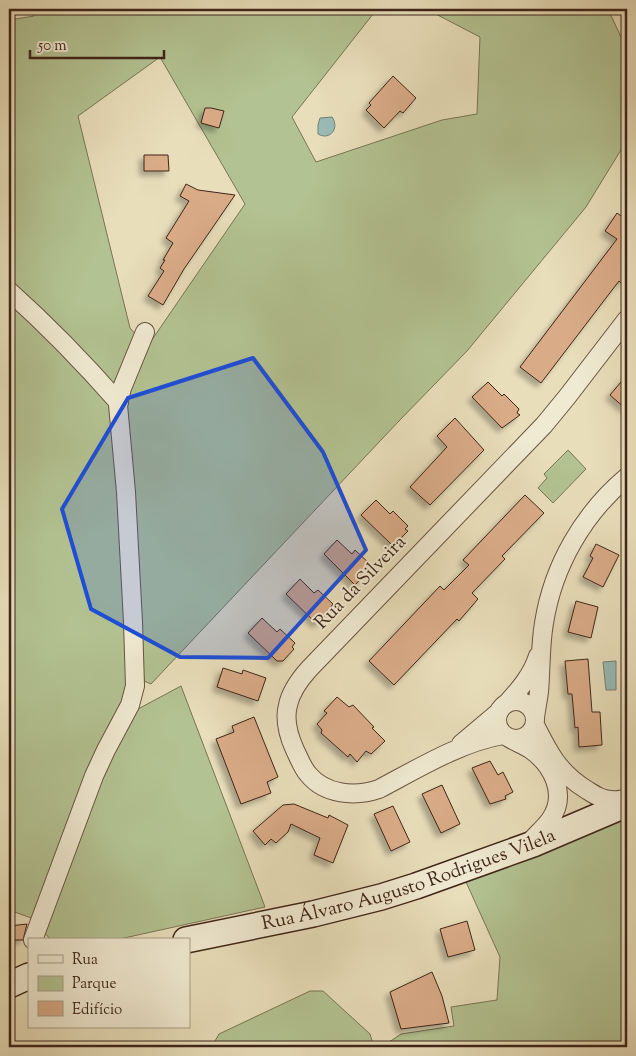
<svg xmlns="http://www.w3.org/2000/svg" width="636" height="1056" font-family="'Sorts Mill Goudy',serif">
<style>
.green{fill:#b3c292;stroke:#797455;fill-rule:evenodd}
.water{fill:#98bbb5;stroke:#747f76}
.building{fill:#d9ab87;stroke:#3f2518;filter:url(#shadow)}
.lines{fill:none;stroke-linecap:round;stroke-linejoin:round}
.minor-casing{stroke:#695340;stroke-width:20}
.secondary-casing{stroke:#3f2518;stroke-width:28}
.minor{stroke:#f0ead2;stroke-width:18}
.secondary{stroke:#f0ead2;stroke-width:25}
.marked{fill:#1d4ed8;fill-opacity:0.2;stroke:#1d4ed8;stroke-width:4;stroke-linejoin:round}
.labels{text-anchor:middle;dominant-baseline:central;stroke-width:4;stroke-linejoin:round;paint-order:stroke}
.street-label{font-size:19px;fill:#3f2518;stroke:#f0ead2}
</style>
<defs>
<filter id="shadow"><feDropShadow dx="-4.5" dy="4.5" stdDeviation="2.5" flood-color="#0004"/></filter>
</defs>
<rect width="100%" height="100%" fill="#e8deba"/>
<filter id="stains"><feTurbulence type="fractalNoise" baseFrequency=".004" numOctaves="4"/><feColorMatrix values="0 0 0 0 .2 0 0 0 0 .09 0 0 0 0 .02 0 0 0 .5 -.17"/></filter>
<radialGradient id="worn" r=".72"><stop offset=".6" stop-color="#630" stop-opacity="0"/><stop offset="1" stop-color="#630" stop-opacity=".3"/></radialGradient>
<!-- green -->
<path class="green" d="M 33,9 L 377,9 L 292,117 L 316,162 L 442,120 L 477,114 L 480,37 L 426,9 L 608,9 L 627,50 L 627,140 L 586,207 L 467,351 L 398,422 L 151,684 L 144,681 L 139,604 L 129,682 L 126,696 L 34,919 L 9,910 L 9,20 L 34,16 ZM 160,57 L 245,204 L 147,347 L 130,328 L 78,116 Z
M 568,450 L 586,469 L 553,503 L 538,488 L 547,478 L 544,474 Z
M 181,686 L 265,907 L 115,940 L 51,940 L 43,931 L 114,745 L 138,709 Z
M 627,814 L 627,1047 L 382,1047 L 401,1034 L 454,1026 L 451,1007 L 497,1000 L 500,957 L 466,882 Z
M 310,991 L 323,991 L 370,1034 L 374,1047 L 217,1047 L 215,1041 L 219,1034 Z"/>
<!-- water -->
<path class="water" d="M 332,117 C 340,128 330,141 318,134 L 318,125 L 320,118 Z
M 616,661 L 616,690 L 606,690 L 603,662 Z"/>
<!-- building -->
<path class="building" d="M 393,76 L 416,98 L 403,113 L 400,111 L 384,128 L 366,110 L 371,105 L 369,103 Z
M 205,108 L 211,108 L 224,111 L 219,128 L 201,123 Z
M 144,155 L 168,155 L 169,171 L 144,171 Z
M 186,184 L 198,190 L 235,195 L 184,269 L 163,305 L 148,296 L 164,271 L 160,268 L 165,260 L 163,260 L 173,243 L 166,238 L 189,201 L 180,196 Z
M 617,213 L 627,220 L 627,275 L 621,283 L 619,281 L 541,383 L 520,367 L 617,239 L 605,231 Z
M 627,375 L 627,410 L 610,395 Z
M 488,382 L 502,396 L 504,394 L 519,409 L 517,413 L 520,415 L 502,428 L 472,397 Z
M 455,418 L 484,450 L 430,505 L 410,487 L 447,447 L 437,436 Z
M 525,495 L 544,513 L 502,556 L 505,559 L 472,593 L 478,599 L 459,621 L 457,619 L 394,685 L 369,661 L 440,586 L 444,590 L 469,565 L 463,560 Z
M 376,500 L 390,514 L 393,511 L 408,526 L 405,529 L 408,531 L 393,546 L 361,515 Z
M 337,540 L 352,554 L 355,550 L 371,565 L 367,568 L 369,570 L 355,585 L 324,554 Z
M 596,544 L 619,555 L 603,587 L 583,577 L 593,558 L 590,556 Z
M 300,579 L 314,593 L 318,590 L 333,604 L 330,608 L 331,609 L 317,624 L 286,594 Z
M 576,601 L 598,607 L 591,638 L 568,632 Z
M 262,618 L 277,632 L 280,629 L 295,643 L 292,647 L 294,649 L 283,661 L 277,661 L 248,633 Z
M 588,659 L 592,712 L 600,712 L 602,745 L 579,747 L 578,727 L 575,728 L 572,694 L 568,694 L 565,661 Z
M 223,668 L 242,674 L 243,670 L 266,678 L 258,701 L 217,687 Z
M 337,697 L 349,707 L 353,705 L 374,727 L 372,728 L 385,741 L 371,754 L 366,751 L 357,762 L 350,754 L 348,757 L 321,733 L 322,730 L 317,724 L 327,713 L 324,711 Z
M 254,717 L 278,777 L 267,782 L 271,793 L 241,804 L 216,739 L 234,732 L 232,726 Z
M 490,761 L 498,775 L 503,772 L 513,792 L 505,796 L 506,799 L 490,804 L 472,768 Z
M 442,785 L 460,824 L 441,833 L 422,794 Z
M 294,804 L 328,818 L 329,815 L 348,825 L 333,863 L 314,855 L 320,838 L 291,824 L 288,832 L 276,843 L 271,839 L 265,845 L 253,831 L 283,805 Z
M 393,806 L 410,842 L 391,851 L 374,814 Z
M 467,921 L 475,950 L 448,957 L 440,929 Z
M 27,924 L 23,940 L 9,940 L 9,926 Z
M 432,972 L 442,996 L 449,1023 L 401,1029 L 390,992 Z"/>
<g class="lines">
<!-- minor casing -->
<g class="minor-casing">
<path id="minor" d="M 9,291 C 48,326 84,363 119,403
M497 720a19 19 0 1 1 38 0a19 19 0 1 1-38 0Z
M 507,703 C 520,689 532,675 538,656
M 535,718 C 536,709 538,700 539,692 C 541,669 540,646 544,623 C 553,566 583,514 627,477
M 535,725 C 549,753 559,773 587,790 C 595,795 602,800 612,800 C 617,801 622,799 627,799
M 503,735 C 461,742 417,769 379,789 C 355,797 325,795 308,774 C 302,767 299,758 295,750 C 289,737 284,720 288,705 C 291,691 300,679 309,669 L 544,425 L 567,397 L 627,319
M 509,738 C 516,742 523,745 530,749 C 553,765 568,795 550,820 C 544,828 536,835 529,843
M 461,744 L 499,712
M 33,940 L 94,776 L 106,750 L 130,705 L 135,686 L 133,622 L 126,492 L 118,405 L 122,388 L 145,332"/>
</g>
<!-- secondary casing -->
<g class="secondary-casing">
<g id="secondary">
<path id="s1" d="M 186,940 L 313,914 L 381,897 L 416,886 L 533,844 L 627,804"/>
<path d="M 9,985 L 29,976"/>
</g>
</g>
<!-- minor -->
<use href="#minor" class="minor"/>
<!-- secondary -->
<use href="#secondary" class="secondary"/>
</g>
<!-- marked area -->
<path class="marked" d="M 253,358 L 323,452 L 366,550 L 268,658 L 180,657 L 91,609 L 62,509 L 128,398 Z"/>
<g class="labels">
<!-- street labels -->
<g class="street-label">
<text transform="translate(361 583) rotate(-46)">Rua da Silveira</text>
<text stroke="none"><textPath href="#s1" startOffset="231">Rua Álvaro Augusto Rodrigues Vilela</textPath></text>
</g>
</g>
<!-- margin -->
<rect width="636" height="1056" fill="none" stroke="#e8deba" stroke-width="30"/>
<rect x="10" y="10" width="616" height="1036" fill="none" stroke="#3f2518" stroke-width="2.5"/>
<rect x="15" y="15" width="606" height="1026" fill="none" stroke="#3f2518"/>
<!-- legend -->
<rect x="28" y="938" width="162" height="90" fill="#f0ead2" stroke="#a99b88"/>
<rect x="38" y="955" width="25" height="8" fill="#f0ead2" stroke="#a99b88"/>
<text x="72" y="964" font-size="15" fill="#3f2518">Rua</text>
<rect x="38" y="976" width="25" height="15" fill="#b3c292" stroke="#a99b88"/>
<text x="72" y="988" font-size="15" fill="#3f2518">Parque</text>
<rect x="38" y="1001" width="25" height="15" fill="#d9ab87" stroke="#a99b88"/>
<text x="72" y="1014" font-size="15" fill="#3f2518">Edifício</text>
<!-- scale -->
<path d="M30 50v8h134v-8" fill="none" stroke="#3f2518" stroke-width="2.5"/>
<text x="38" y="50" font-size="15" fill="#3f2518" stroke="#f0ead2" stroke-width="4" paint-order="stroke">50 m</text>
<rect width="100%" height="100%" filter="url(#stains)"/>
<rect width="100%" height="100%" fill="url(#worn)"/>
</svg>
